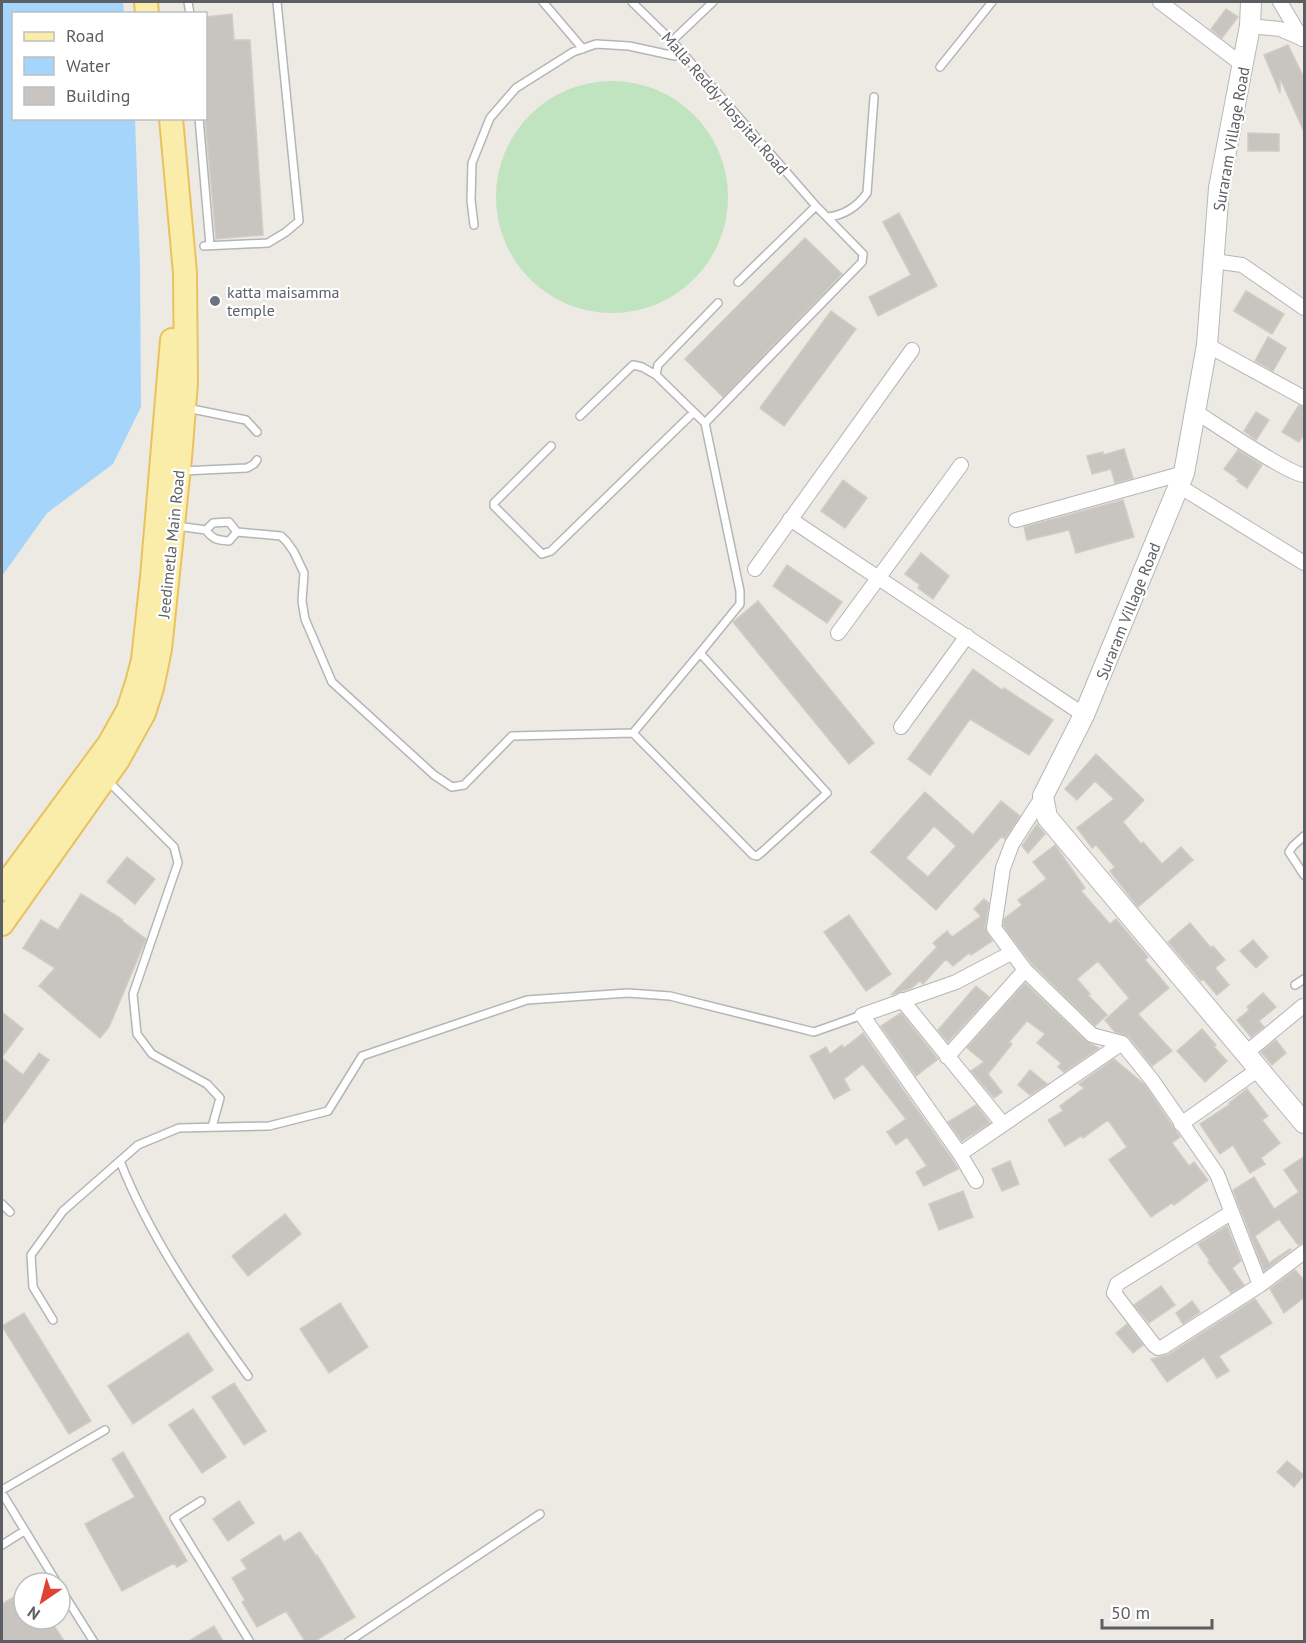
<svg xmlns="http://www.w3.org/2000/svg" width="1306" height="1643" font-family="'PT Sans',sans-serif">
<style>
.green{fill:#c0e3c0}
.water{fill:#a5d5fa}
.building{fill:#c8c5c0;stroke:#d1ccc1;stroke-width:1.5;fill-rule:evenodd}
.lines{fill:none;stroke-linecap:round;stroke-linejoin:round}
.lane-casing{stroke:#b3b5b9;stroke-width:10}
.street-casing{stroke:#b3b5b9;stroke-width:16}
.secondary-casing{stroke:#b4b7bc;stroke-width:22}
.primary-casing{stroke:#e9c25f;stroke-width:26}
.lane{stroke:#fff;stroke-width:7}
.street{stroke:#fff;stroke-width:14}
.secondary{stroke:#fff;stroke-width:20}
.primary{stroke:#faedaa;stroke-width:22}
.worship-dot{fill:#6b7280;stroke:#fff;stroke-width:2}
.labels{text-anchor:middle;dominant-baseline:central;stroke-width:4.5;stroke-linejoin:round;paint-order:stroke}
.street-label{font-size:16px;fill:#5b5e62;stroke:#fff}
.worship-label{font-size:16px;fill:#5b616d;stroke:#fff;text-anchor:start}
</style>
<rect width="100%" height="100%" fill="#edeae3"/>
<!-- green -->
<path class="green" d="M496 197a116 116 0 1 1 232 0a116 116 0 1 1-232 0Z"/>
<!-- water -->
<path class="water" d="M 2,2 L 123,2 L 124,13 L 14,14 L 14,118 L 135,119 L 140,263 L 141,407 L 113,464 L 47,513 L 2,576 Z"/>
<!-- building -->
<path class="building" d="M 1226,9 L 1238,17 L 1222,38 L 1211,29 Z
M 232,14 L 234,40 L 250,40 L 263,235 L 216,239 L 205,118 L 206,17 Z
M 1288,45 L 1305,80 L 1305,134 L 1280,78 L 1280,93 L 1264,55 Z
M 1248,133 L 1279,134 L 1279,151 L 1248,151 Z
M 899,213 L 937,286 L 878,316 L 869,297 L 911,275 L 883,222 Z
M 805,238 L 842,274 L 723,397 L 685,359 Z
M 1246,291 L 1284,314 L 1272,334 L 1234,311 Z
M 831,311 L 856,329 L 784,426 L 760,408 Z
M 1268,337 L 1286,348 L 1273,371 L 1255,361 Z
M 1299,405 L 1305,407 L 1305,433 L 1299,442 L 1282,432 Z
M 1256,412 L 1269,420 L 1256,440 L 1244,431 Z
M 1124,449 L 1133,478 L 1115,483 L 1111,469 L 1092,474 L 1087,456 L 1103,452 L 1103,455 Z
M 1238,450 L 1262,465 L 1247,488 L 1237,481 L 1238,479 L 1224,469 Z
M 843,480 L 867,498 L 845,528 L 821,511 Z
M 1123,500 L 1134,537 L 1076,553 L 1069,530 L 1027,540 L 1024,527 Z
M 921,553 L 949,576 L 933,599 L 918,588 L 920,585 L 905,574 Z
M 787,565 L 842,602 L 827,623 L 773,586 Z
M 758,601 L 874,743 L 849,764 L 733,622 Z
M 973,669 L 1002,690 L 1004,688 L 1053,720 L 1029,755 L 970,719 L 930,775 L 908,759 Z
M 1096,754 L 1144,800 L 1123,822 L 1141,844 L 1143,842 L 1162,864 L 1181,847 L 1193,860 L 1138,907 L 1110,871 L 1115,867 L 1096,845 L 1092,848 L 1077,828 L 1114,799 L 1095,781 L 1077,800 L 1065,789 Z
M 925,792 L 973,835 L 1001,801 L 1020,816 L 1005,839 L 1002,836 L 936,910 L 871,852 ZM 934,826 L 956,846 L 928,877 L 906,858 Z
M 1037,824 L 1045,834 L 1028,853 L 1022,846 Z
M 1055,845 L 1085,888 L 1081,891 L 1110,924 L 1116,919 L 1148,957 L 1145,960 L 1169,988 L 1138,1014 L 1172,1051 L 1152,1066 L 1129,1037 L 1115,1032 L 1105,1020 L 1129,998 L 1098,961 L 1077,979 L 1090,994 L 1088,995 L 1107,1015 L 1095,1026 L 1032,964 L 1003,926 L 1004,919 L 1022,905 L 1018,900 L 1045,880 L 1046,878 L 1033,862 Z
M 127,857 L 155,879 L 135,904 L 107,882 Z
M 81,894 L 123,920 L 122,921 L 146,939 L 109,1027 L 100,1038 L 39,986 L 55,968 L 23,948 L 41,920 L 58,930 Z
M 984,899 L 989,903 L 985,928 L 992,941 L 971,955 L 969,953 L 953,966 L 946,959 L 923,984 L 920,981 L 911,988 L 891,995 L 937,947 L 933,943 L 947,931 L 952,937 L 981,916 L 974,909 Z
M 849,915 L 891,974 L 866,991 L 824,932 Z
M 1190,923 L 1211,948 L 1213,946 L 1225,960 L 1215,968 L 1229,985 L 1217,995 L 1203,979 L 1201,981 L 1168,942 Z
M 1253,940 L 1268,957 L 1256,968 L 1240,951 Z
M 1025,983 L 1086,1041 L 1099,1048 L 1064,1072 L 1058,1067 L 1061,1063 L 1037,1043 L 1045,1034 L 1027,1021 L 1009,1042 L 1012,1044 L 988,1074 L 1002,1092 L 994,1098 L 971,1071 L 984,1062 L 967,1048 Z
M 976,986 L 989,997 L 948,1042 L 938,1030 Z
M 1263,993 L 1276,1007 L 1259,1021 L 1264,1027 L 1251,1037 L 1237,1020 L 1249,1010 L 1247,1007 Z
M 2,1012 L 23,1029 L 2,1057 Z
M 901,1013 L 938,1059 L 916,1076 L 881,1026 Z
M 1202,1029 L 1216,1045 L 1214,1047 L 1227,1061 L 1205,1082 L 1177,1051 Z
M 863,1033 L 952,1159 L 958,1169 L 924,1186 L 916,1172 L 927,1166 L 907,1137 L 896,1145 L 887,1132 L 906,1119 L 863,1064 L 844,1079 L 850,1090 L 834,1099 L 810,1056 L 826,1047 L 830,1054 L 842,1045 L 844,1048 Z
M 1276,1040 L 1286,1053 L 1272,1065 L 1261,1052 Z
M 39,1053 L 49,1060 L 2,1125 L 2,1058 L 23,1075 Z
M 1114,1059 L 1145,1085 L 1180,1137 L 1172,1143 L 1189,1166 L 1194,1162 L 1208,1180 L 1174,1205 L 1172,1203 L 1151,1217 L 1109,1160 L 1127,1147 L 1108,1120 L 1083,1138 L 1081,1136 L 1065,1146 L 1048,1120 L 1063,1111 L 1060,1106 L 1084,1088 L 1079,1084 Z
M 1030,1070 L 1047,1084 L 1030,1095 L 1018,1085 Z
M 1247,1089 L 1268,1116 L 1262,1120 L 1280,1143 L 1261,1158 L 1265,1164 L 1250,1173 L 1233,1145 L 1220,1154 L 1200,1124 L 1230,1104 L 1229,1103 Z
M 976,1105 L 990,1123 L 962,1141 L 948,1122 Z
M 1305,1156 L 1305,1243 L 1298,1245 L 1279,1219 L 1255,1236 L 1269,1263 L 1290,1249 L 1291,1250 L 1264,1271 L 1233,1190 L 1254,1177 L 1274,1209 L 1299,1192 L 1284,1170 Z
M 1010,1161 L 1019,1184 L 1002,1191 L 992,1169 Z
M 963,1191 L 973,1217 L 939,1230 L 929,1204 Z
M 285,1214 L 301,1234 L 248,1276 L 232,1256 Z
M 1227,1226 L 1241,1261 L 1232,1268 L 1244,1285 L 1231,1293 L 1208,1262 L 1210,1261 L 1198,1244 Z
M 1295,1270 L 1305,1281 L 1305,1297 L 1284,1313 L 1270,1289 Z
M 1161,1286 L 1175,1305 L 1149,1323 L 1134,1305 Z
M 1255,1299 L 1272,1323 L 1219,1356 L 1229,1371 L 1217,1378 L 1204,1357 L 1167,1382 L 1151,1359 L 1168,1355 Z
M 1192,1301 L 1200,1312 L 1183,1324 L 1176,1313 Z
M 340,1303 L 368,1347 L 329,1373 L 300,1329 Z
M 24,1313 L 91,1421 L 69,1434 L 2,1326 Z
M 1127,1324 L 1143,1345 L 1133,1353 L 1116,1333 Z
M 188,1333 L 213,1370 L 133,1424 L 108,1386 Z
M 234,1383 L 266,1431 L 244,1445 L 212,1397 Z
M 193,1409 L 226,1457 L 202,1473 L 169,1425 Z
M 123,1452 L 187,1561 L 177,1567 L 174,1563 L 122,1591 L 85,1524 L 135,1497 L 112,1459 Z
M 1287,1461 L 1304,1475 L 1294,1487 L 1277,1472 Z
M 239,1501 L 254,1523 L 228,1541 L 213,1519 Z
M 300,1532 L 316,1556 L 317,1555 L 355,1617 L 315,1641 L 305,1641 L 286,1611 L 257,1627 L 242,1602 L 245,1600 L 232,1578 L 247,1569 L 241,1560 L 280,1535 L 284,1542 Z
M 24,1591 L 24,1619 L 50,1619 L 64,1641 L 2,1641 L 2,1604 Z
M 214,1626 L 223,1641 L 189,1641 Z"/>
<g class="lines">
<!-- lane casing -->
<g class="lane-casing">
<path id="lane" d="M 188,2 L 190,14
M 543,2 L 583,49
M 632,2 L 672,41 L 816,206
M 672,41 L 713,2
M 940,67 L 992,2
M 199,118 L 210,245
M 828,217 C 845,215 857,207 867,193 L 874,97
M 474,225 L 471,200 L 472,163 L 490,118 L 516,88 L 573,52 L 596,44 L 629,46 L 675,56 L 682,52
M 204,246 L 268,243 L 286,232 L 299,221 L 277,2
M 187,408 L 246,420 L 257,432
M 580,416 L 633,365 L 642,367 L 656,375
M 705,423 L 862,262 L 863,254 L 816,206 L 738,282
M 551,446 L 494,503 L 494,506 L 542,554 L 551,551 L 693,413
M 182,471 L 247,468 L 254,464 L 257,460
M 177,526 L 206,530 C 213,540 218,540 229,541 L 237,532
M 206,530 L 213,523 L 229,522 L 237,532 L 281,536 L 287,542 L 294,552 L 304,573 L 302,601 L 305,619 L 332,682 L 434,775 L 452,787 L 464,785 L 512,736 L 633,733 L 700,653
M 633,733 L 753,855 L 757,856 L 762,852 L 827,793 L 700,653 L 740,604 L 740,591 L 705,423 L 656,375 L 658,365 L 718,303
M 107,780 L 174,847 L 178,863 L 133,994 L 137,1034 L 152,1054 L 207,1084 L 220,1098 L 212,1127
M 1304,836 L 1293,846 L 1289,852 L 1304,875
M 1295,985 L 1304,979
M 120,1161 C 150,1238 200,1309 248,1376
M 2,1204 L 10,1212
M 53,1320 L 33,1287 L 31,1255 L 63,1211 L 138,1145 L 179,1128 L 269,1126 L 328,1111 L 362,1056 L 527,1000 L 628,993 L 670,996 L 814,1032 L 862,1015
M 2,1490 L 105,1430
M 2,1493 L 57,1583
M 201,1501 L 174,1518 L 250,1642
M 2,1545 L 24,1531
M 60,1588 L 94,1642
M 348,1642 L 540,1514"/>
</g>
<!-- street casing -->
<g class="street-casing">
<path id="street" d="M 1160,2 L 1244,66
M 1280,2 L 1302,39
M 1250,26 L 1280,29 L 1301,38
M 1214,261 L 1242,265 L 1304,308
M 1207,345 L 1304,398
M 1196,412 C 1215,424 1288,474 1304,475
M 1179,486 L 1304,563
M 790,519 L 1084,715
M 1016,520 L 1184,473
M 755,569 L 912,350
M 838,633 L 961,465
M 901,727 L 967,636
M 1043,796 L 1012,844 L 1003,868 L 994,928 L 1025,970 L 1092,1035 L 1122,1043 L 1152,1080 L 1217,1174 L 1260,1285
M 1011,953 L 956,982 L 862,1015 L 960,1154 L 1122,1043
M 902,1000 L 1003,1124
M 1246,1053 L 1303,1006
M 947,1057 L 1025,970
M 1181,1124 L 1259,1069
M 960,1154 L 976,1181
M 1232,1212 L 1117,1284 L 1114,1293 L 1154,1345 L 1158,1348 L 1163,1347 L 1260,1285 L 1304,1252"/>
</g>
<!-- secondary casing -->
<g class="secondary-casing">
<path id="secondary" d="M 1251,2 L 1250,26 L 1219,188 L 1207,345 L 1184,473 L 1084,715 L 1043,796 L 1047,817 L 1304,1123"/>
</g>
<!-- primary casing -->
<g class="primary-casing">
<path id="primary" d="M 146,2 L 147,14
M 2,889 L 109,744 L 128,710 L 137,683 L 143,660 L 152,577 L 172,340
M 2,924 L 118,760 L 144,713 L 152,688 L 160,649 L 180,458 L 186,383 L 185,273 L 171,118"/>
</g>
<!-- lane -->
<use href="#lane" class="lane"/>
<!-- street -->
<use href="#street" class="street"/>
<!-- secondary -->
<use href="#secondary" class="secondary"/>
<!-- primary -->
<use href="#primary" class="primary"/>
</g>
<!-- markers -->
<circle class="worship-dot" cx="215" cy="301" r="6"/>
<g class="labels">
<!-- street labels -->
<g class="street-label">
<text transform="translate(725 103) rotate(49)">Malla Reddy Hospital Road</text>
<text transform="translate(1231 139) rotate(-80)">Suraram Village Road</text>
<text transform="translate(171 544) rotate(-84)">Jeedimetla Main Road</text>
<text transform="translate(1128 611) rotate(-68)">Suraram Village Road</text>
</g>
<!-- worship labels -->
<g class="worship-label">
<text x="227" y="292">katta maisamma<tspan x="227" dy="18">temple</tspan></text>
</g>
</g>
<!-- border -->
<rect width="1306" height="1643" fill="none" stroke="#5b5e62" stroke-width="6"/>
<!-- legend -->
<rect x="12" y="12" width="195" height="108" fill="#ffffff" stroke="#bdbfc0" stroke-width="1.5"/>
<rect x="24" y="32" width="30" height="9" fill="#faedaa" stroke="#bdbfc0" stroke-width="1.5"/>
<text x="66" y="42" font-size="18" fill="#5b5e62">Road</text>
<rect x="24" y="57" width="30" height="18" fill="#a5d5fa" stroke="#bdbfc0" stroke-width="1.5"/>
<text x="66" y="72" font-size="18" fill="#5b5e62">Water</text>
<rect x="24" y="87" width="30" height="18" fill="#c8c5c0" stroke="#bdbfc0" stroke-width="1.5"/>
<text x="66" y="102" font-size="18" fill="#5b5e62">Building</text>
<!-- north arrow -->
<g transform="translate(42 1601) rotate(215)"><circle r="28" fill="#ffffff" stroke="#bdbfc0" stroke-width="1.5"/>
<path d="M0-4.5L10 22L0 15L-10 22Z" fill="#df4336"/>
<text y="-9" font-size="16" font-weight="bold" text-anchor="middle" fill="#5b5e62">N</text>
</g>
<!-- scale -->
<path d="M1102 1619v9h110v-9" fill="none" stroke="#5b5e62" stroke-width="3"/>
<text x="1111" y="1619" font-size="18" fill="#5b5e62" stroke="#ffffff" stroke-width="4.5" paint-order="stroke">50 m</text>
</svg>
